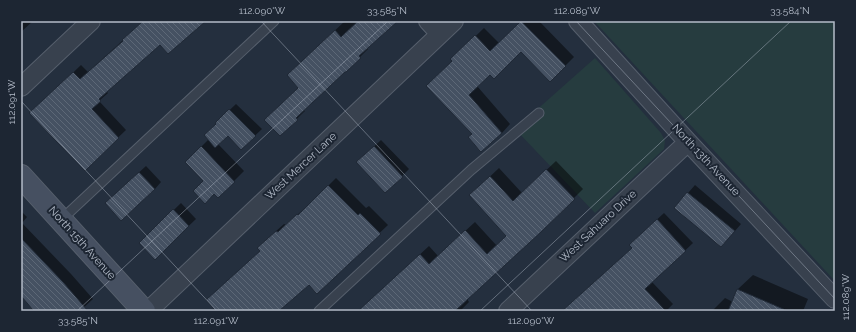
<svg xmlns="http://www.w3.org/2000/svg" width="856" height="332" font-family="Raleway,sans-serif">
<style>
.grass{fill:#263c3f}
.shadow{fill:#0007}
.building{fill:url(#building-back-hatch);stroke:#1f2835}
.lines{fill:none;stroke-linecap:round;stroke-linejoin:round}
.lane-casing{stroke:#565f6c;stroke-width:11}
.street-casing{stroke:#565f6c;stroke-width:20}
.secondary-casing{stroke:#565f6c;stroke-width:24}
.lane{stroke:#38414e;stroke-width:9}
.street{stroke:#38414e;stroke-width:18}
.secondary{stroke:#465061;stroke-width:22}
.ticks{fill:none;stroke:#b4bcc9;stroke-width:1;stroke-opacity:0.45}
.labels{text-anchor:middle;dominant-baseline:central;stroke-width:4;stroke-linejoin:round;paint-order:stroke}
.street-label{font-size:11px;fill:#b4bcc9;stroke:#1d2633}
.neatline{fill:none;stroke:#b4bcc9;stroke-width:1.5}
.ticks-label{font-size:10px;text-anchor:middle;fill:#b4bcc9}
</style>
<defs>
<pattern id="building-back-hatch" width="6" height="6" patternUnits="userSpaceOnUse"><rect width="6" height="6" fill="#455162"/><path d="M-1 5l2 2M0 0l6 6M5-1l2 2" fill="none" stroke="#5d6877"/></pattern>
</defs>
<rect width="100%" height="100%" fill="#242f3e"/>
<!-- grass -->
<path class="grass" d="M 594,21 L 835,21 L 835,281 Z
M 595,58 L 661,133 L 665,141 L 664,149 L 595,213 L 515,129 Z"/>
<!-- shadow -->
<path class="shadow" d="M 21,21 L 33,21 L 21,32 Z
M 144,21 L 205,21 L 160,44 L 107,92 L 108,93 L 99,101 L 126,130 L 85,169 L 31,113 L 81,65 L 88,72 Z
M 345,21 L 396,21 L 367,48 L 368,49 L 346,71 L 303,109 L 305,111 L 280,135 L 299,88 L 296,67 Z
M 522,21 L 539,21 L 574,57 L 550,81 L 521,51 L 490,74 L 477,86 L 510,124 L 502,133 L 473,133 L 453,61 L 452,59 L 484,28 L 499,43 Z
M 236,104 L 262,129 L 241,149 L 228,135 L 218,144 L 244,171 L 218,197 L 186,162 L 209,139 L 216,123 Z
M 381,140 L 409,169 L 402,176 L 364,156 Z
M 556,161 L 583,189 L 540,232 L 467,299 L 469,302 L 460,311 L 359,311 L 429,246 L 438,256 L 475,222 L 497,246 L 507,236 L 480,186 L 499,168 L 522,193 Z
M 146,166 L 161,182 L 155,189 L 113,196 Z
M 336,178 L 366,208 L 369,206 L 388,225 L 317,292 L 309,284 L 278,311 L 217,311 L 207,300 L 261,251 L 266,240 L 284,224 L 286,225 L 306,207 L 306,208 Z
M 695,185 L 741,224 L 728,239 L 675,208 Z
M 181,203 L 196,219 L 155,258 L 140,243 Z
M 21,211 L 27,217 L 22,223 L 71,274 L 93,299 L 80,311 L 35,311 L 21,294 Z
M 664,213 L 693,243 L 652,282 L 673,304 L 666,311 L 563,311 L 633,248 L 637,238 Z
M 753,275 L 808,299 L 803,311 L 712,311 L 725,298 L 733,302 L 738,289 Z"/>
<!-- building -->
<path class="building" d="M 143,21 L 206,21 L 168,54 L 160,45 L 99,99 L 101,101 L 92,109 L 119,138 L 85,171 L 29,113 L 73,72 L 80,79 L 123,41 L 122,40 Z
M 358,21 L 398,21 L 359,56 L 361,58 L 346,72 L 345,72 L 296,118 L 298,120 L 280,136 L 264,120 L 298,88 L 287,75 L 335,30 L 341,37 Z
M 521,21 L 566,66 L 550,82 L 521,52 L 494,79 L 490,75 L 469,95 L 502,133 L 481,152 L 468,137 L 472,134 L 426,86 L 452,61 L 450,59 L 475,35 L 490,51 Z
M 229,109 L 256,136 L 241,150 L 228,136 L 215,148 L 204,135 L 216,124 L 215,123 Z
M 201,146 L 235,182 L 218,198 L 214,194 L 205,204 L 193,191 L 203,181 L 185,162 Z
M 374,146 L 403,177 L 385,193 L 356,162 Z
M 546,169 L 575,199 L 541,232 L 455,311 L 358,311 L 420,254 L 429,264 L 465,230 L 487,254 L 506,236 L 469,195 L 490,176 L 513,201 Z
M 139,172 L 155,189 L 121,221 L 105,203 Z
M 328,185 L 358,215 L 360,213 L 381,234 L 317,294 L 309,285 L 279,311 L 216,311 L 206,300 L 260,251 L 257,248 L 276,231 L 278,232 L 297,214 L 298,215 Z
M 687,192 L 735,231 L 721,247 L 674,208 Z
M 173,209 L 189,226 L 155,260 L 139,243 Z
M 657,219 L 686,251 L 645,289 L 666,311 L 562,311 L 632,248 L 629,245 Z
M 21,238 L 63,282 L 88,311 L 34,311 L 21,296 Z
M 737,289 L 788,311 L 728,311 Z"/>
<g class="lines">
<!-- lane casing -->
<g class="lane-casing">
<path id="lane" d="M 61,220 L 274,21
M 319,311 L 471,170 L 539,113"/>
</g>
<!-- street casing -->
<g class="street-casing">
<path id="street" d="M 428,21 L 440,34
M 578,21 L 688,142 L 835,299
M 21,87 L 91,21
M 148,311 L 454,21
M 508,311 L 688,142"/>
</g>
<!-- secondary casing -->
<g class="secondary-casing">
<path id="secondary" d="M 21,176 L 144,311"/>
</g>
<!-- lane -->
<use href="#lane" class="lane"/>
<!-- street -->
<use href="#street" class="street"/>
<!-- secondary -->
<use href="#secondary" class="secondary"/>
</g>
<!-- ticks -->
<path class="ticks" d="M 261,21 L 532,311M 576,21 L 835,299M 21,101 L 217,311M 77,311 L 388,21M 480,311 L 791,21"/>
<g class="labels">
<!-- street labels -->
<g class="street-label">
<text transform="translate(706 160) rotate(47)">North 13th Avenue</text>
<text transform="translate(301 166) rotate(-43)">West Mercer Lane</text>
<text transform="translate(598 226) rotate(-43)">West Sahuaro Drive</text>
<text transform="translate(82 243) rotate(48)">North 15th Avenue</text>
</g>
</g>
<!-- border -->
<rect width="856" height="332" fill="none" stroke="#1d2633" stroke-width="44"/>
<rect x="22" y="22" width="812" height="288" class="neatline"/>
<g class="ticks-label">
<text x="262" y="14">112.090°W</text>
<text x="387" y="14">33.585°N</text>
<text x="577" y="14">112.089°W</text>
<text x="790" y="14">33.584°N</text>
<text transform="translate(11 102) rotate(-90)" y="4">112.091°W</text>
<text transform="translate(845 297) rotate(-90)" y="4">112.089°W</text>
<text x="78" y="324">33.585°N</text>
<text x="216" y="324">112.091°W</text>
<text x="531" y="324">112.090°W</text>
</g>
</svg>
